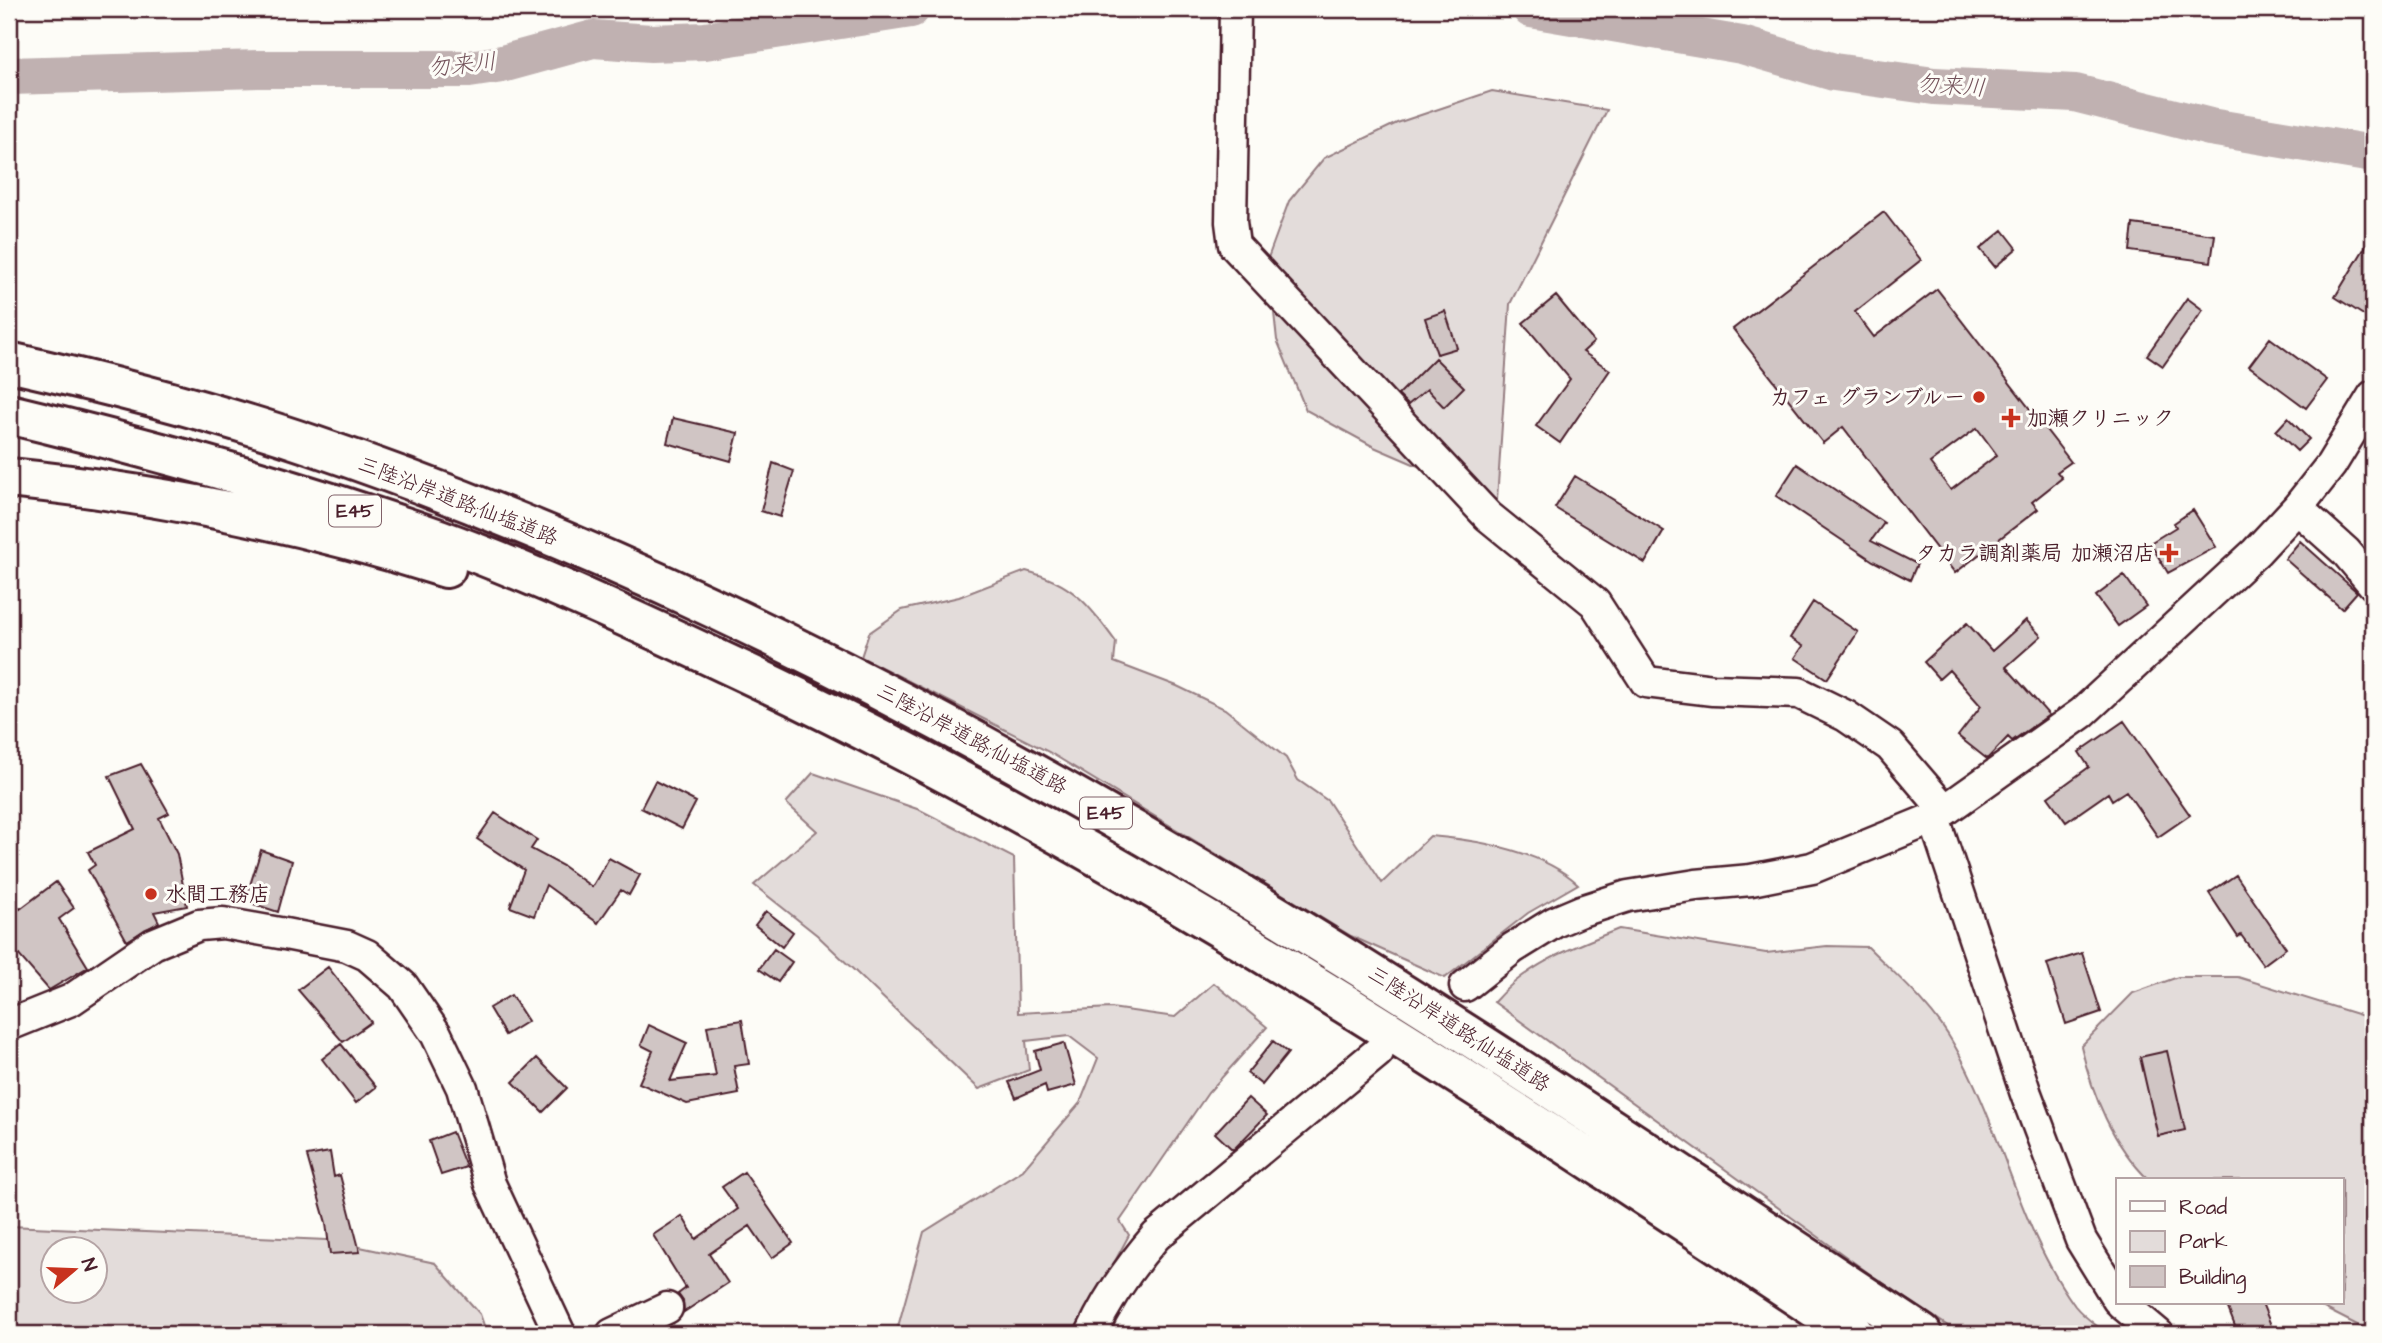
<svg xmlns="http://www.w3.org/2000/svg" width="2382" height="1343" font-family="'Architects Daughter','Klee One',sans-serif">
<style>
.green{fill:#e3dcda;stroke:#967e82;stroke-width:2;fill-rule:evenodd}
.lines{fill:none;stroke-linecap:round;stroke-linejoin:round}
.river{stroke:#c0b1b1;stroke-width:38}
.building{fill:#d0c5c4;stroke:#4a1f2b;stroke-width:2;fill-rule:evenodd}
.minor-casing{stroke:#4a1f2b;stroke-width:35}
.highway-casing{stroke:#4a1f2b;stroke-width:44}
.minor{stroke:#fdfcf7;stroke-width:30}
.highway{stroke:#fdfcf7;stroke-width:38}
.poi-dot{fill:#c8321e;stroke:#fdfcf7;stroke-width:2.5}
.labels{text-anchor:middle;dominant-baseline:central;stroke-width:6;stroke-linejoin:round;paint-order:stroke}
.shield{fill:#fdfcf7;stroke:#806168;stroke-width:2}
.shield-label{font-size:19px;font-weight:bold;fill:#4a1f2b}
.poi-label{font-size:21px;font-weight:bold;fill:#4a1f2b;stroke:#fdfcf7;text-anchor:end}
.street-label{font-size:21px;fill:#4a1f2b;stroke:#fdfcf7}
.water-label{font-size:23px;font-style:italic;fill:#73525a;stroke:#fdfcf7}
</style>
<rect width="100%" height="100%" fill="#fdfcf7"/>
<filter id="ink" filterUnits="userSpaceOnUse"><feTurbulence type="fractalNoise" baseFrequency=".0143" numOctaves="2"/><feDisplacementMap in="SourceGraphic" scale="14" xChannelSelector="R" yChannelSelector="G"/><feConvolveMatrix kernelMatrix="1 2 1 2 8 2 1 2 1" color-interpolation-filters="sRGB"/></filter>
<g filter="url(#ink)">
<!-- green -->
<path class="green" d="M 1492,91 L 1607,110 L 1510,304 L 1497,500 L 1374,447 L 1306,410 L 1277,340 L 1268,258 L 1289,201 L 1324,158 L 1397,123 Z
M 1026,571 C 1073,583 1088,604 1116,642 L 1114,662 L 1177,686 L 1225,709 L 1286,758 L 1298,780 L 1328,801 L 1382,883 L 1430,836 C 1477,840 1542,851 1578,884 L 1528,913 L 1445,978 L 1351,936 L 1049,752 L 861,657 L 869,633 L 902,610 L 959,597 Z
M 813,773 L 920,810 L 1014,858 L 1018,1013 L 1111,1008 L 1175,1017 L 1214,983 L 1267,1027 L 1208,1093 L 1120,1221 L 1129,1235 L 1076,1334 L 896,1334 L 924,1232 L 1023,1170 L 1080,1103 L 1098,1058 L 1069,1036 L 1026,1041 L 1029,1070 L 979,1089 L 817,935 L 754,885 L 817,831 L 786,803 Z
M 1619,929 L 1766,953 L 1827,946 L 1868,947 C 1897,976 1932,1006 1953,1043 C 2002,1126 2017,1226 2075,1306 C 2083,1316 2096,1325 2107,1334 L 1960,1334 L 1874,1277 L 1494,1002 C 1527,964 1573,947 1619,929 Z
M 2178,977 L 2238,977 L 2373,1019 L 2373,1333 L 2314,1303 L 2342,1303 L 2342,1180 L 2149,1180 C 2113,1146 2092,1094 2081,1046 L 2133,993 Z
M 9,1226 L 327,1240 L 435,1263 L 480,1314 L 487,1334 L 9,1334 ZM 52,1248 L 94,1248 L 94,1290 L 52,1290 Z"/>
<g class="lines">
<!-- river -->
<path class="river" d="M 1531,9 L 1742,45 L 1834,72 L 1934,86 L 2075,93 L 2210,127 L 2373,154
M 9,76 L 259,69 L 469,69 L 502,64 L 593,39 L 651,43 L 705,41 L 911,9"/>
</g>
<!-- building -->
<path class="building" d="M 1884,212 L 1921,260 L 1855,312 L 1874,337 L 1937,289 L 2071,462 L 2057,472 L 2062,478 L 2032,502 L 2038,509 L 1955,573 L 1843,427 L 1823,443 L 1733,329 ZM 1977,428 L 1997,455 L 1951,490 L 1930,463 Z
M 2133,224 L 2215,235 L 2211,262 L 2130,251 Z
M 2003,230 L 2017,248 L 1995,267 L 1980,249 Z
M 2373,234 L 2373,321 L 2335,297 Z
M 1556,296 L 1594,342 L 1583,352 L 1610,370 L 1560,443 L 1536,426 L 1570,379 L 1523,323 Z
M 2187,298 L 2203,310 L 2163,366 L 2147,355 Z
M 1445,311 L 1457,348 L 1437,354 L 1425,318 Z
M 2270,338 L 2327,380 L 2306,408 L 2249,366 Z
M 1435,358 L 1464,387 L 1444,407 L 1427,389 L 1408,405 L 1398,395 Z
M 673,418 L 738,433 L 731,461 L 667,443 Z
M 2288,418 L 2309,439 L 2297,451 L 2276,431 Z
M 773,463 L 794,471 L 780,517 L 761,511 Z
M 1797,464 L 1884,523 L 1871,541 L 1917,564 L 1910,580 L 1873,561 L 1776,496 Z
M 1575,476 L 1664,531 L 1645,563 L 1555,508 Z
M 2193,510 L 2216,547 L 2168,573 L 2150,543 L 2176,527 L 2174,523 Z
M 2300,541 L 2357,592 L 2342,609 L 2285,559 Z
M 2124,575 L 2146,606 L 2118,626 L 2096,596 Z
M 1813,602 L 1858,632 L 1827,679 L 1795,658 L 1803,646 L 1790,638 Z
M 2026,620 L 2041,636 L 2006,667 L 2049,715 L 2012,741 L 2008,737 L 1987,759 L 1958,736 L 1981,706 L 1949,670 L 1939,679 L 1924,662 L 1967,623 L 1992,651 Z
M 2124,721 L 2190,815 L 2158,837 L 2126,791 L 2112,800 L 2108,793 L 2066,822 L 2048,797 L 2089,767 L 2079,752 Z
M 141,764 L 169,813 L 159,818 L 177,854 L 187,906 L 154,912 L 159,922 L 127,941 L 88,870 L 95,865 L 88,852 L 135,829 L 109,776 Z
M 655,781 L 696,802 L 682,829 L 641,808 Z
M 495,813 L 537,840 L 531,849 L 563,866 L 592,887 L 609,858 L 640,875 L 629,895 L 621,890 L 598,923 L 546,885 L 534,916 L 510,907 L 524,870 L 477,839 Z
M 261,850 L 292,861 L 278,912 L 245,901 Z
M 2236,875 L 2286,948 L 2263,965 L 2241,935 L 2238,937 L 2209,893 Z
M 56,882 L 74,908 L 59,919 L 88,967 L 49,990 L 18,954 L 9,961 L 9,894 L 20,909 Z
M 766,911 L 793,932 L 782,947 L 755,925 Z
M 774,949 L 792,962 L 778,982 L 759,969 Z
M 2082,953 L 2101,1012 L 2066,1024 L 2047,964 Z
M 328,967 L 371,1022 L 343,1042 L 298,990 Z
M 511,995 L 528,1021 L 505,1035 L 489,1008 Z
M 742,1020 L 749,1064 L 734,1066 L 739,1094 L 687,1104 L 639,1083 L 653,1051 L 641,1045 L 649,1025 L 687,1043 L 670,1081 L 716,1076 L 707,1026 Z
M 1273,1041 L 1288,1053 L 1262,1085 L 1247,1073 Z
M 1064,1043 L 1076,1085 L 1047,1093 L 1045,1085 L 1016,1098 L 1009,1082 L 1040,1070 L 1035,1051 Z
M 341,1044 L 376,1087 L 356,1103 L 322,1059 Z
M 2167,1051 L 2185,1130 L 2158,1136 L 2140,1057 Z
M 537,1058 L 567,1088 L 543,1112 L 513,1082 Z
M 1248,1098 L 1267,1115 L 1233,1150 L 1215,1133 Z
M 452,1132 L 466,1167 L 441,1175 L 429,1141 Z
M 330,1152 L 334,1177 L 340,1175 L 360,1252 L 330,1254 L 326,1223 L 307,1156 Z
M 744,1172 L 793,1243 L 772,1258 L 750,1226 L 709,1254 L 728,1283 L 684,1312 L 683,1301 L 678,1294 L 686,1288 L 653,1235 L 682,1216 L 696,1239 L 738,1209 L 722,1187 Z
M 2226,1303 L 2262,1303 L 2272,1328 L 2255,1334 L 2238,1334 Z"/>
<g class="lines">
<!-- minor casing -->
<g class="minor-casing">
<path id="minor" d="M 1235,9 L 1231,222 L 1234,245 L 1488,516 L 1595,603 L 1646,682 L 1713,690 L 1799,693 L 1846,716 L 1890,746 L 1944,809
M 2297,508 L 2346,552 L 2373,584
M 1934,818 L 2026,1094 L 2081,1240 L 2118,1300
M 1465,986 L 1513,948 L 1555,922 L 1581,911 L 1628,896 L 1696,885 L 1751,880 L 1812,868 L 1934,818 L 2082,713 L 2256,552 L 2297,508 L 2331,465 L 2373,396
M 9,1025 L 71,1000 L 153,944 L 199,925 L 223,923 L 285,934 L 347,946 L 367,955 L 403,986 L 436,1034 L 462,1088 L 490,1184 L 560,1334
M 2121,1303 L 2158,1334
M 612,1334 L 667,1308
M 1091,1334 C 1108,1297 1129,1267 1156,1236 L 1378,1052"/>
</g>
<!-- highway casing -->
<g class="highway-casing">
<path id="highway" d="M 9,362 C 111,385 213,411 312,445 C 898,644 1411,995 1922,1334
M 9,414 C 154,449 298,489 439,539 C 540,576 638,622 736,668 C 1130,853 1492,1094 1854,1334
M 9,478 C 157,493 304,523 446,568"/>
</g>
<!-- minor -->
<use href="#minor" class="minor"/>
<!-- highway -->
<use href="#highway" class="highway"/>
</g>
</g>
<!-- markers -->
<g class="poi-dot">
<circle cx="1979" cy="397" r="7"/>
<path d="M2007.5 407.5h7v7h7v7h-7v7h-7v-7h-7v-7h7z"/>
<path d="M2165.5 542.5h7v7h7v7h-7v7h-7v-7h-7v-7h7z"/>
<circle cx="151" cy="894" r="7"/>
</g>
<g class="labels">
<!-- shield labels -->
<g class="shield">
<rect x="329" y="495.5" width="52" height="31" rx="5"/>
<rect x="1080" y="797.5" width="52" height="31" rx="5"/>
</g>
<g class="shield-label">
<text x="355" y="511">E45</text>
<text x="1106" y="813">E45</text>
</g>
<!-- poi labels -->
<g class="poi-label">
<text x="1965" y="397">カフェ グランブルー</text>
<text x="2027" y="418" text-anchor="start">加瀬クリニック</text>
<text x="2155" y="553">タカラ調剤薬局 加瀬沼店</text>
<text x="165" y="894" text-anchor="start">水間工務店</text>
</g>
<!-- street labels -->
<g class="street-label">
<text transform="translate(458 501) rotate(21)">三陸沿岸道路;仙塩道路</text>
<text transform="translate(972 739) rotate(28)">三陸沿岸道路;仙塩道路</text>
<text transform="translate(1459 1029) rotate(33)">三陸沿岸道路;仙塩道路</text>
</g>
<!-- water labels -->
<g class="water-label">
<text transform="translate(462 65) rotate(-6)">勿来川</text>
<text transform="translate(1951 86) rotate(4)">勿来川</text>
</g>
</g>
<!-- margin -->
<rect width="2382" height="1343" fill="none" stroke="#fdfcf7" stroke-width="35"/>
<rect x="18" y="18" width="2347" height="1308" fill="none" stroke="#4a1f2b" stroke-width="2.5" filter="url(#ink)"/>
<!-- legend -->
<rect x="2116" y="1178" width="228" height="126" fill="#fdfcf7" stroke="#b5a4a5" stroke-width="2"/>
<rect x="2130" y="1201" width="35" height="10" fill="#fdfcf7" stroke="#b5a4a5" stroke-width="2"/>
<text x="2179" y="1214" font-size="21" fill="#4a1f2b">Road</text>
<rect x="2130" y="1231" width="35" height="21" fill="#e3dcda" stroke="#b5a4a5" stroke-width="2"/>
<text x="2179" y="1248" font-size="21" fill="#4a1f2b">Park</text>
<rect x="2130" y="1266" width="35" height="21" fill="#d0c5c4" stroke="#b5a4a5" stroke-width="2"/>
<text x="2179" y="1284" font-size="21" fill="#4a1f2b">Building</text>
<!-- north arrow -->
<g transform="translate(74 1270) rotate(71)"><circle r="33" fill="#fdfcf7" stroke="#b5a4a5" stroke-width="2"/>
<path d="M0-5L12 26L0 18L-12 26Z" fill="#c8321e"/>
<text y="-10" font-size="19" font-weight="bold" text-anchor="middle" fill="#4a1f2b">N</text>
</g>
</svg>
